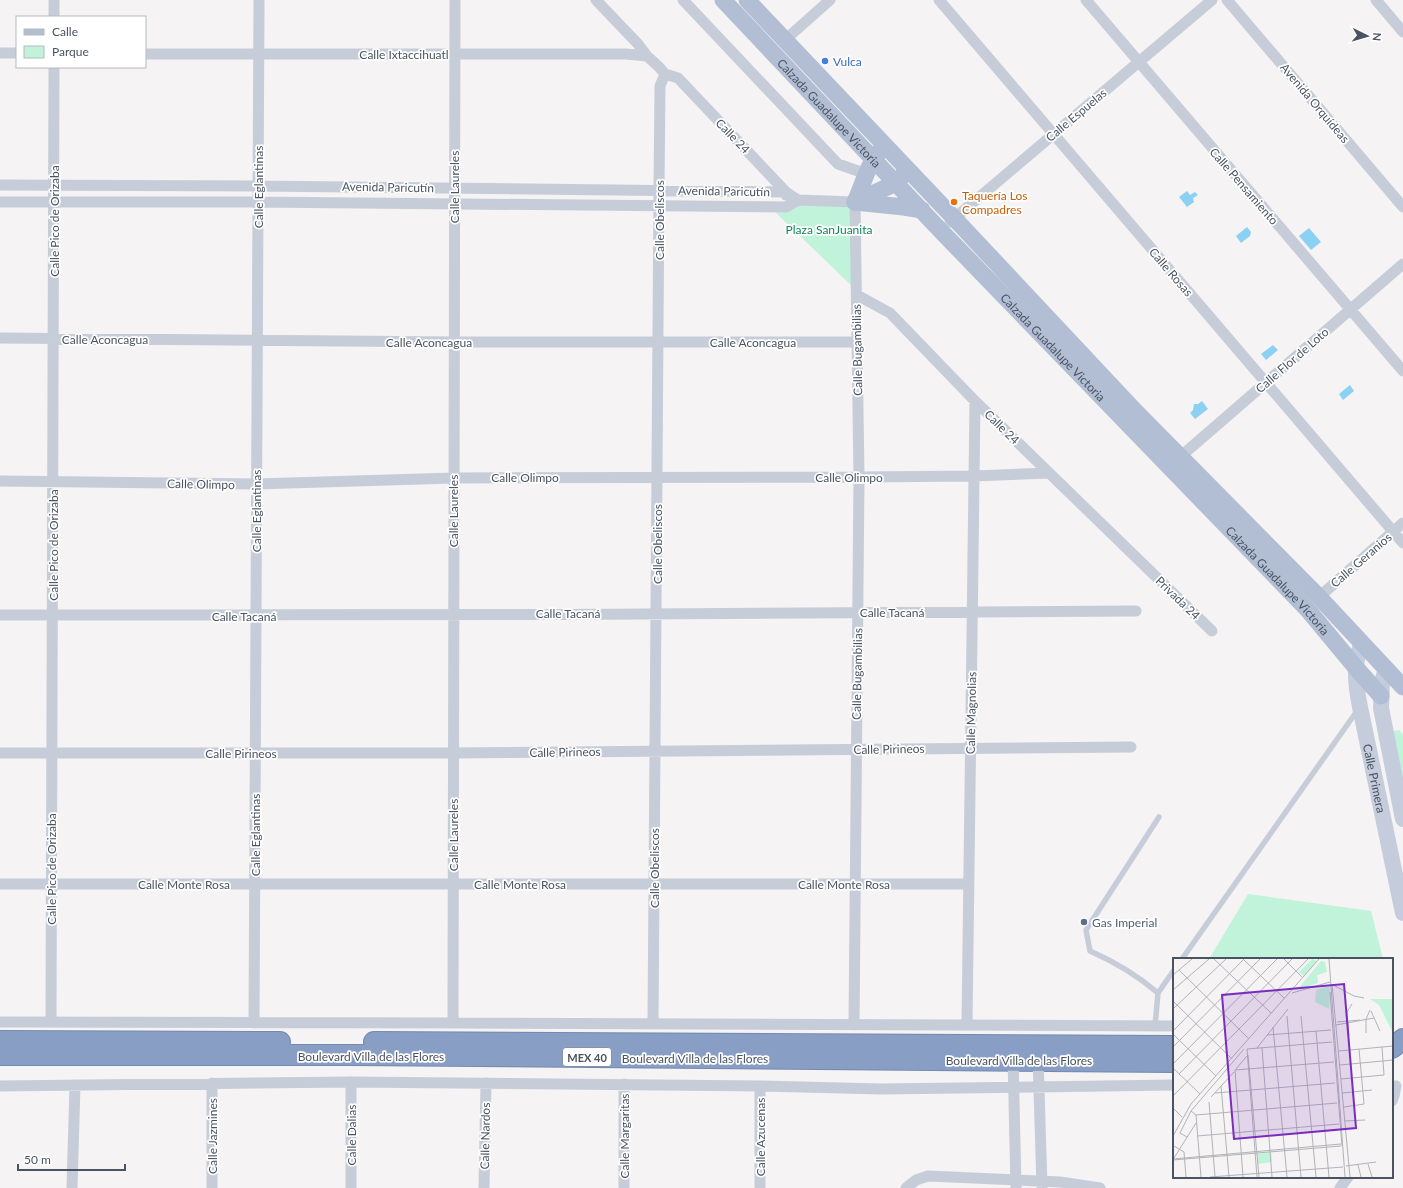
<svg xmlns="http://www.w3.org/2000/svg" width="1403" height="1188" font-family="Lato,sans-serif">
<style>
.green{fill:#c0f3da}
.water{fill:#8bd1f3}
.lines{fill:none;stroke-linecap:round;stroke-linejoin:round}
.highway-casing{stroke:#7389b0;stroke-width:22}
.lane{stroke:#c6cdd8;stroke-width:5.5}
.street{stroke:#c6cdd8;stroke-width:11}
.secondary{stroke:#c5cddc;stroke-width:16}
.primary{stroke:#b1bed3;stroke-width:17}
.highway{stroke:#889ec4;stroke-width:20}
.shop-dot{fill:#3f7fe0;stroke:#fff;stroke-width:1.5}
.food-dot{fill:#e8710a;stroke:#fff;stroke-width:1.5}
.service-dot{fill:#5c6f8a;stroke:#fff;stroke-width:1.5}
.labels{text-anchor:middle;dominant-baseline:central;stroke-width:3.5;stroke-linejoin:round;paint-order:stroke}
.shield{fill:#fff;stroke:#808791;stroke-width:1}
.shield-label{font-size:11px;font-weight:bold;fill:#495362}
.street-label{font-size:12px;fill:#495362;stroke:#fff}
.shop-label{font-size:12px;fill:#366cbe;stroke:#fff;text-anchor:start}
.food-label{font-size:12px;fill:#c56008;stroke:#fff;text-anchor:start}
.park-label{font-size:12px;fill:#118659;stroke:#fff}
.service-label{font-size:12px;fill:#4e5e75;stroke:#fff;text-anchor:start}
.inset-road{fill:none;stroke:#b0b3b9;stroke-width:1}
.view{fill:#7b2cbf;fill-opacity:0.15;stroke:#7b2cbf;stroke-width:2}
.inset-edge{fill:none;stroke:#495362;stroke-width:2}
</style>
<rect width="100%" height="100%" fill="#f5f3f3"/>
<!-- green -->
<path class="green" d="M 788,204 L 854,204 L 854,288 L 774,211 Z
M 1399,730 L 1403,735 L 1403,820 L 1385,733 Z
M 1248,894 L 1371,911 L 1383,959 L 1209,959 Z"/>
<!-- water -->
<path class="water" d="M 1187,191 L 1190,195 L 1195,192 L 1198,195 L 1193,198 L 1194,202 L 1187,207 L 1179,197 Z
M 1247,227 L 1251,232 L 1250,236 L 1241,243 L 1236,236 Z
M 1309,228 L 1321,242 L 1311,250 L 1299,236 Z
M 1273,345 L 1278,350 L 1266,360 L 1261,354 Z
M 1350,385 L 1354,391 L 1343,400 L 1339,394 Z
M 1202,401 L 1208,409 L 1195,419 L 1190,413 L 1193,410 L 1194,404 L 1198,404 Z"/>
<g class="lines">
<!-- highway casing -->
<g class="highway-casing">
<path id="highway" d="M 0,1041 L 280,1042
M 374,1042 L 1174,1046
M 1392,1048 L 1403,1039
M 0,1055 L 352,1055 L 1174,1062"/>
</g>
<!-- lane -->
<path class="lane" d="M 1182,959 L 1357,711
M 1158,993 C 1137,975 1115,962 1090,951 L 1086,930 L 1159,817
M 1155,1026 L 1158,993 L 1174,970"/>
<!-- street -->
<path class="street" d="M 596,0 L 638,44 L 647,56
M 683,0 L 838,164 L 858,171
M 939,0 L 1403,543
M 1086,0 L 1403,371
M 1227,0 L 1403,207
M 1376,0 L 1403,32
M 54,17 L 54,0
M 785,40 L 830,0
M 0,53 L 17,53
M 145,54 L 626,54 L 647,56 L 659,67 L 665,74 L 660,86 L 659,190 L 653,1024
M 665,74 L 678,78 L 786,192 L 786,195
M 0,185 L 258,186 L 786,192 L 798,200
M 0,202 L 258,202 L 786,207 L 798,200 L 855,202 L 859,477 L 854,1025
M 950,222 L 1212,0
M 857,295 L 890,313 L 975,401 L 1212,631
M 0,338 L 454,342 L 857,342
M 1180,457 L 1403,264
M 0,481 L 256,484 L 454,478 L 859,477 L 974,476 L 1049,473
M 1319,597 L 1403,523
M 0,615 C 379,617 757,613 1136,611
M 0,753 L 453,753 L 1131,747
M 0,884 L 969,884
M 0,1022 L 453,1023 L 1174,1026
M 51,1022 L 54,67
M 254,1023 L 259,0
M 453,1023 L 455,0
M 967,1025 L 975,401
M 1013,1057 L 1016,1188
M 1038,1057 L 1042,1187
M 351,1082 L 351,1188
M 0,1086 L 351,1082 L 760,1086 L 881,1089 L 1174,1085
M 1392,1101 L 1394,1096 L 1396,1086
M 72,1188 L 75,1085
M 212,1188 L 212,1083
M 484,1188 L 486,1083
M 624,1188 L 624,1084
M 760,1188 L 760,1086
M 906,1188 L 916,1180 L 928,1176 L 1060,1182 L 1100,1188
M 1340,1188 L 1348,1177"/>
<!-- secondary -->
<g class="secondary">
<path id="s1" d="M 1362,643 C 1360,648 1358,653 1357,659 C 1354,674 1357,692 1360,707 L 1403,913"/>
<path d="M 1386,669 L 1382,682 L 1381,708 L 1403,819"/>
</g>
<!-- primary -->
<g class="primary">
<path id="s2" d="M 723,0 L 940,230 L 1308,610 L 1357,669 L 1381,696"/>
<path d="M 747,0 L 954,218 L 1136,412 L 1319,597 L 1403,687"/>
<path d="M 855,202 L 904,207 L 922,210"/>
<path d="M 855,202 C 863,185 867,165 880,151"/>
<path d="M 855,202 L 896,183 L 903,175"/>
</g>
<!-- highway -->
<use href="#highway" class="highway"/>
</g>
<!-- markers -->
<circle class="shop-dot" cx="825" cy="61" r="4"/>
<circle class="food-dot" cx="954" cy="202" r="4"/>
<circle class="service-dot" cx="1084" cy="922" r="4"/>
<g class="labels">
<!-- shield labels -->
<rect class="shield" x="563" y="1048" width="48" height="18" rx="3"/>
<g class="shield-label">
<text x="587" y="1057">MEX 40</text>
</g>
<!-- street labels -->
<g class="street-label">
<text x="404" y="54">Calle Ixtaccihuatl</text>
<text transform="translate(1315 103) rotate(50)">Avenida Orquídeas</text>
<text stroke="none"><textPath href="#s2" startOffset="155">Calzada Guadalupe Victoria</textPath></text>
<text transform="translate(1076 115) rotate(-40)">Calle Espuelas</text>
<text transform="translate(733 136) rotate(46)">Calle 24</text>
<text transform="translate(1244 186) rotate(49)">Calle Pensamiento</text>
<text transform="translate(258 187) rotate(-90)">Calle Eglantinas</text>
<text transform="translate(388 187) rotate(1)">Avenida Paricutín</text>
<text transform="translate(454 187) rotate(-90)">Calle Laureles</text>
<text transform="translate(724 191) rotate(1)">Avenida Paricutín</text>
<text transform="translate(659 220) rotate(-90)">Calle Obeliscos</text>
<text transform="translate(54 221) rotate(-90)">Calle Pico de Orizaba</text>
<text transform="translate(1171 272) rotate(49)">Calle Rosas</text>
<text x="105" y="339">Calle Aconcagua</text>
<text x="429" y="342">Calle Aconcagua</text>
<text x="753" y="342">Calle Aconcagua</text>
<text stroke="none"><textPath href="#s2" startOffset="479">Calzada Guadalupe Victoria</textPath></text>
<text transform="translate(857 350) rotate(-91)">Calle Bugambilias</text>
<text transform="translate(1292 360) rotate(-41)">Calle Flor de Loto</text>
<text transform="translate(1002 427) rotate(44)">Calle 24</text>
<text x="525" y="477">Calle Olimpo</text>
<text x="849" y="477">Calle Olimpo</text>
<text transform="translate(201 484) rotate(1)">Calle Olimpo</text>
<text transform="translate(256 511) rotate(-90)">Calle Eglantinas</text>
<text transform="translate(453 511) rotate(-90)">Calle Laureles</text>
<text transform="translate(657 544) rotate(-90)">Calle Obeliscos</text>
<text transform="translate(53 545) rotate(-90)">Calle Pico de Orizaba</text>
<text transform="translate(1361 560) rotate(-41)">Calle Geranios</text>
<text stroke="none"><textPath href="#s2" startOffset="803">Calzada Guadalupe Victoria</textPath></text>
<text transform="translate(1178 598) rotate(44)">Privada 24</text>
<text x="892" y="612">Calle Tacaná</text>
<text x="568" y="613">Calle Tacaná</text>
<text x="244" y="616">Calle Tacaná</text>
<text transform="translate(857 674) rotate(-89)">Calle Bugambilias</text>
<text transform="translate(971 713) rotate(-89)">Calle Magnolias</text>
<text transform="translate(889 749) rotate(-1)">Calle Pirineos</text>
<text transform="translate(565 752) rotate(-1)">Calle Pirineos</text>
<text x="241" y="753">Calle Pirineos</text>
<text stroke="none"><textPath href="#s1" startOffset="138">Calle Primera</textPath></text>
<text transform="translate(255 835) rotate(-90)">Calle Eglantinas</text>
<text transform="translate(453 835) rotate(-90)">Calle Laureles</text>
<text transform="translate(654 868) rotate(-90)">Calle Obeliscos</text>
<text transform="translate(51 869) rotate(-90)">Calle Pico de Orizaba</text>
<text x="184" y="884">Calle Monte Rosa</text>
<text x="520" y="884">Calle Monte Rosa</text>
<text x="844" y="884">Calle Monte Rosa</text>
<text x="371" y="1056">Boulevard Villa de las Flores</text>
<text x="695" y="1058">Boulevard Villa de las Flores</text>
<text x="1019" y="1060">Boulevard Villa de las Flores</text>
<text transform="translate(351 1135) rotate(-90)">Calle Dalias</text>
<text transform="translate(212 1136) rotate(-90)">Calle Jazmines</text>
<text transform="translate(485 1136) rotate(-89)">Calle Nardos</text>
<text transform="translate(624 1136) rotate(-90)">Calle Margaritas</text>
<text transform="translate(760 1137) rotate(-90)">Calle Azucenas</text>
</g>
<!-- shop labels -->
<g class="shop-label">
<text x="833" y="61">Vulca</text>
</g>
<!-- food labels -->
<g class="food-label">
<text x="962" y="195">Taquería Los<tspan x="962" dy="14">Compadres</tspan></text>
</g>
<!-- park labels -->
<g class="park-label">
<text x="829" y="229">Plaza SanJuanita</text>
</g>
<!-- service labels -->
<g class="service-label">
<text x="1092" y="922">Gas Imperial</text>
</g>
</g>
<!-- overview -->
<g transform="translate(1173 958)">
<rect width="220" height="220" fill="#f5f3f3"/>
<path d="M 139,1 L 144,3 L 131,18 L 126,14 ZM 148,3 L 152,4 L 154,14 L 144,17 L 145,25 L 124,32 ZM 156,28 L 157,34 L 156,51 L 142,44 L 143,32 ZM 197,41 L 220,41 L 220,75 L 206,47 ZM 98,194 L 99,204 L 85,206 L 84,196 Z" fill="#c0f3da"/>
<path class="inset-road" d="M 41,1 L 98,55M 70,1 L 111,40M 111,1 L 129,19M 156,1 L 172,219M 6,12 L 76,81M 0,17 L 19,1M 159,26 L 177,219M 160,27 L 181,38 L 191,40M 0,32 L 36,1M 157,34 L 169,188M 119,35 L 157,24M 0,43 L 58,100M 0,51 L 53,1M 198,53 L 207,73M 114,58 L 128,219M 128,58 L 143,219M 164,64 L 187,62M 163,67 L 201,60M 100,69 L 114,219M 0,73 L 71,1M 143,73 L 156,219M 193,75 L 193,61 L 197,52M 0,76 L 43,118M 94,77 L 158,72M 176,78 L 174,54 L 179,46M 0,89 L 87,1M 84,90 L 115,51M 89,90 L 99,219M 166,93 L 220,88M 75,97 L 86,219M 0,106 L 104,1M 167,107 L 220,102M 0,110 L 27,136M 63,111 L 74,98M 6,116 L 119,1M 168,121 L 211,117 L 209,89M 48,128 L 56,219M 42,135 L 162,125M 169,135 L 199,132M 0,138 L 135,1M 38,139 L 61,114M 36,144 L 42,219M 171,149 L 191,146 L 186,91M 0,150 L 9,159M 18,153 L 23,157 L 28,219M 23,157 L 164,145M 172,163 L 192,162M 0,178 L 18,146 L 146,1M 24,178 L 166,166M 14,179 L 7,175 L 18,153 L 71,91M 1,188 L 11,194 L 13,219M 1,200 L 23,165M 0,201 L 168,186M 0,202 L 168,188M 195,206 L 199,219M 185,207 L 188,219M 173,208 L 203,204M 37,219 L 170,209M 70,219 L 62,112 L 161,104M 84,219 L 74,91 L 159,84"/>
<path class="view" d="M 171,26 L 183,170 L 61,181 L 49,37 Z"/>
<rect width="220" height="220" class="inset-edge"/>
</g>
<!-- legend -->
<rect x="16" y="16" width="130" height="52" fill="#ffffff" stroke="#b6bac0"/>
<rect x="24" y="29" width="20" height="6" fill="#b1bed3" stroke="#b6bac0"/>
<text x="52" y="36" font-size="12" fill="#495362">Calle</text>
<rect x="24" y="46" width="20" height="12" fill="#c0f3da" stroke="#b6bac0"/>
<text x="52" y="56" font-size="12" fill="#495362">Parque</text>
<!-- north arrow -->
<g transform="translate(1367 36) rotate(95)" stroke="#ffffff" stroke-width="3" paint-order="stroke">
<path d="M0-3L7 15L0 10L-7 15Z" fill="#495362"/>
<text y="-6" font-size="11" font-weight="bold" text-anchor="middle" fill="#495362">N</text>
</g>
<!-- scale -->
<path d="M18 1164v6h107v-6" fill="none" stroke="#495362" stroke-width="2"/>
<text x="24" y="1164" font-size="12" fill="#495362" stroke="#ffffff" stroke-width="3" paint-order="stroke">50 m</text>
</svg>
